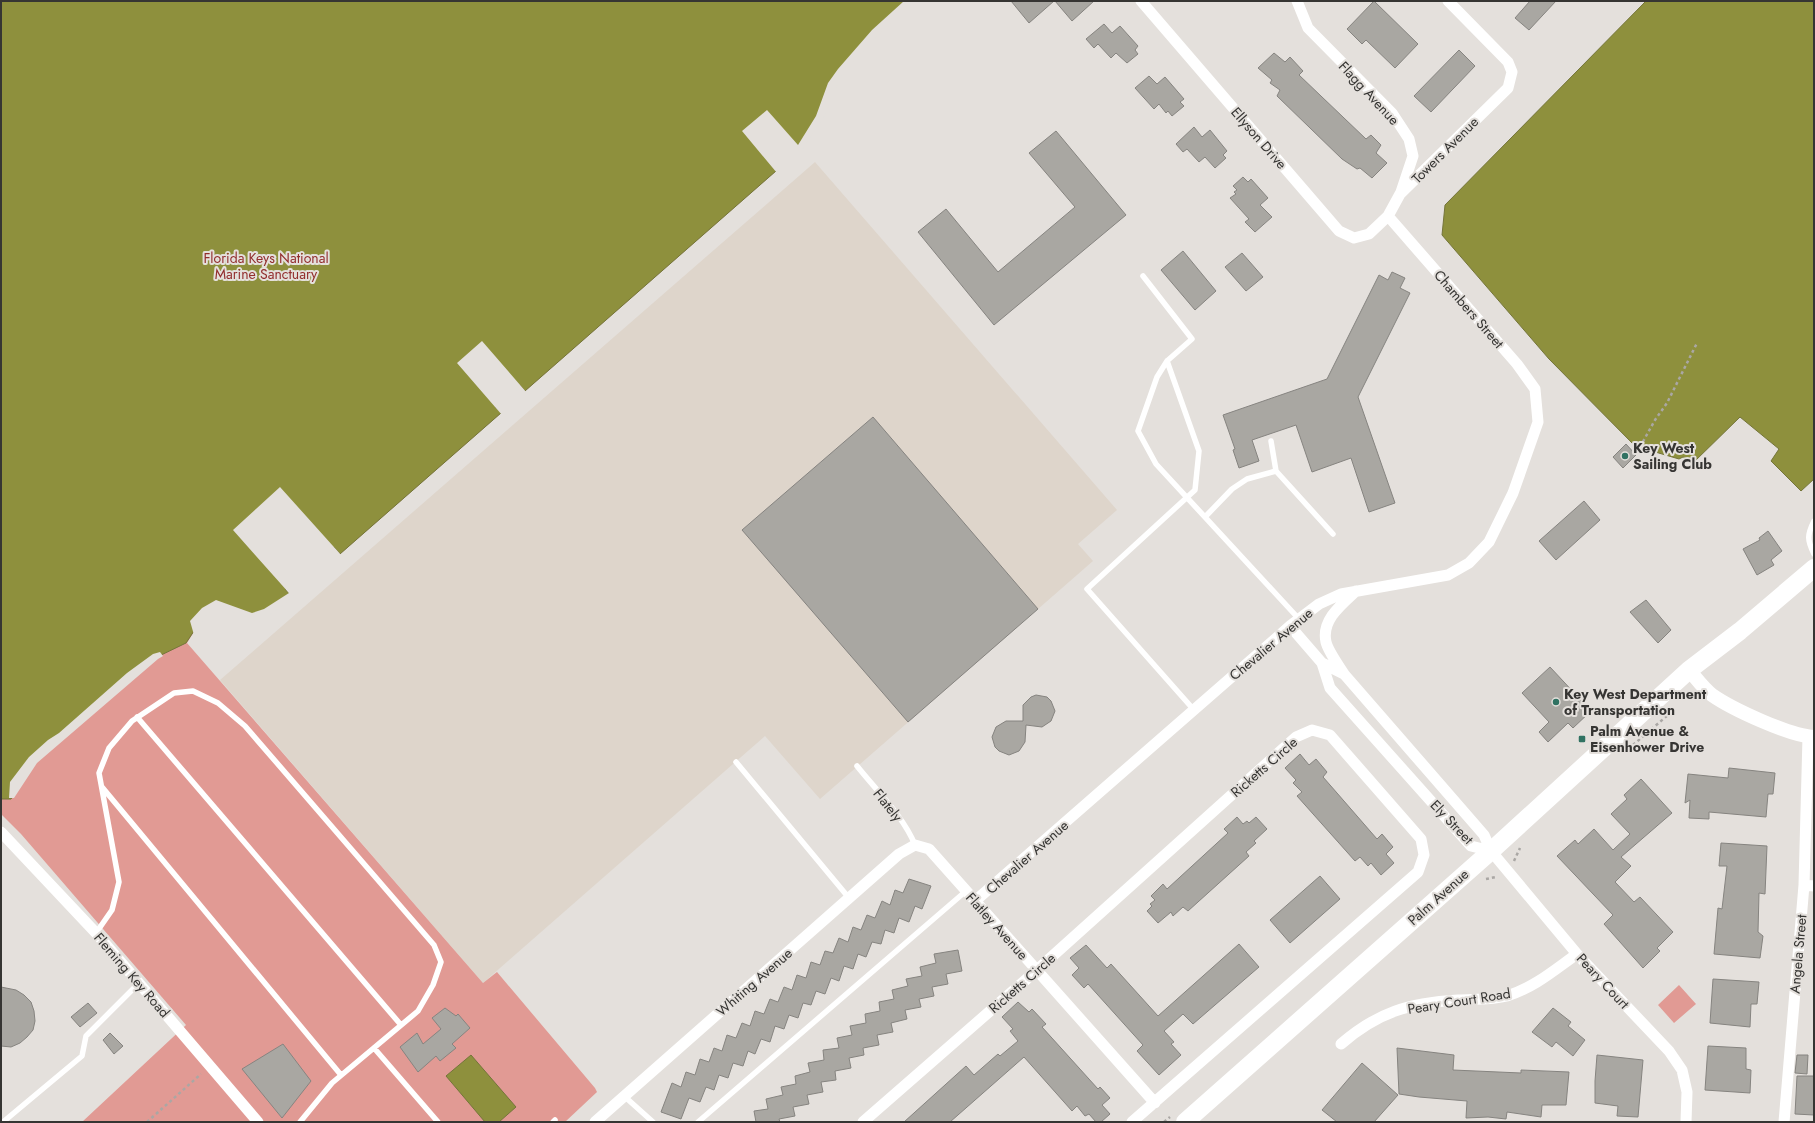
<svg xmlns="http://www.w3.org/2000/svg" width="1815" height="1123" font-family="Jost,sans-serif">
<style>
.built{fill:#ded5cb}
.green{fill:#e19a94}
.water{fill:#8e903d;stroke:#74753a}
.pier{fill:#e4e0dc}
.building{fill:#a9a7a2;stroke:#868480}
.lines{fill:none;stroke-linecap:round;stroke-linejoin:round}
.path{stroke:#aaa7a4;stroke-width:2.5;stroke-dasharray:3 3;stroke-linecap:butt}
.service{stroke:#fff;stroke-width:5.5}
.minor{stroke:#fff;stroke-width:11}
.tertiary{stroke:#fff;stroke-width:14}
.primary{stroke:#fff;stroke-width:18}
.poi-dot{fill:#307262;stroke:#e4e0dc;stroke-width:1.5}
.labels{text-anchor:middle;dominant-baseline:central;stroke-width:4;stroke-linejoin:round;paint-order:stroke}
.street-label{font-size:14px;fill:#363533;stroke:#e4e0dc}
.park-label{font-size:14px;fill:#922d2d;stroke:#e4e0dc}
.poi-label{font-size:14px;font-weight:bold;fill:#363533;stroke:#e4e0dc;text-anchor:start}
</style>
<rect width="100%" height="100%" fill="#e4e0dc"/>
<!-- built -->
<path class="built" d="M 815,162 L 1117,510 L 1078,544 L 1093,561 L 820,799 L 765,736 L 483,983 L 220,680 Z"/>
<!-- green -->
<path class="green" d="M 1,1 L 869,40 L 838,77 L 798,146 L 773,167 L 776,171 L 525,391 L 520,385 L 495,407 L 501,413 L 340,554 L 334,547 L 223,606 L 206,612 L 187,643 L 483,983 L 497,972 L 595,1088 L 597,1092 L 565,1122 L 82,1122 L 186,1025 L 21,834 L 1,814 Z
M 1679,985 L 1696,1004 L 1674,1023 L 1658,1005 Z"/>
<!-- water -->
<path class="water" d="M 1,1 L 913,1 L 869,40 L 838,77 L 823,114 L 798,146 L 773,167 L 776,171 L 525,391 L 520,385 L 495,407 L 501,413 L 340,554 L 334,547 L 285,589 L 292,597 L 258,620 L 223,606 L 206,613 L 186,643 L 157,657 L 36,762 L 11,799 L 1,799 Z
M 1646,1 L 1814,1 L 1814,479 L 1801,491 L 1771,461 L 1779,449 L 1740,417 L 1694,462 L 1683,457 L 1679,459 L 1635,446 L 1549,359 L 1442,235 L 1445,205 Z
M 471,1055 L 516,1107 L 499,1122 L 485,1122 L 446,1076 Z"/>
<!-- pier -->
<path class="pier" d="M 904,1 L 915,1 L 871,42 L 840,78 L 825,115 L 802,150 L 800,151 L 797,149 L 775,167 L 778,170 L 777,173 L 742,131 L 767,110 L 798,145 L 816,116 L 828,83 L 838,69 L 872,30 Z
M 482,341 L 527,393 L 524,393 L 520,388 L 498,407 L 502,412 L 502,415 L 457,363 Z
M 280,487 L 342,556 L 339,556 L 334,550 L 288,589 L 294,596 L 294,598 L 259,622 L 223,608 L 207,614 L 194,635 L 190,621 L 202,608 L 216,600 L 252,613 L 264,609 L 289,593 L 233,530 Z
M 160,652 L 163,656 L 158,659 L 37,763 L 14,798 L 9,798 L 10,782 L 29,757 L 48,740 L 59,733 L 127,673 L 153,654 Z"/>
<!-- building -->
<path class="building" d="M 1011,1 L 1054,1 L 1029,23 Z
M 1055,1 L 1094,1 L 1072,21 Z
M 1374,1 L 1418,44 L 1395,68 L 1366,40 L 1362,44 L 1347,29 Z
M 1530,1 L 1556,1 L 1529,30 L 1515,18 Z
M 1104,24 L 1112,33 L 1120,26 L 1138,46 L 1135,50 L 1138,54 L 1127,63 L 1116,53 L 1111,58 L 1098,44 L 1094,48 L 1086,39 Z
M 1459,50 L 1475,66 L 1431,112 L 1414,96 Z
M 1274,53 L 1285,62 L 1290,57 L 1303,71 L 1299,75 L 1366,139 L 1371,135 L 1381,145 L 1376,153 L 1387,163 L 1372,178 L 1360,168 L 1357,169 L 1342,159 L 1277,96 L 1280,90 L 1270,83 L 1272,80 L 1258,68 Z
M 1149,76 L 1157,84 L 1165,77 L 1184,99 L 1180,102 L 1184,106 L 1172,116 L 1168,111 L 1166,113 L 1159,104 L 1154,109 L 1135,88 Z
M 1194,127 L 1202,137 L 1210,130 L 1227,151 L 1223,155 L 1226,158 L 1215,168 L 1205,157 L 1199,162 L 1187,149 L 1183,152 L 1176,144 Z
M 1056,131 L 1126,215 L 994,325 L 918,232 L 946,209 L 998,272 L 1075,207 L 1029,153 Z
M 1243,177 L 1248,182 L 1251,179 L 1268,198 L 1260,205 L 1272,217 L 1255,232 L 1245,222 L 1249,219 L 1230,198 L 1236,194 L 1234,192 L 1237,190 L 1233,186 Z
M 1183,251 L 1216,291 L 1195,310 L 1161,270 Z
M 1242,253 L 1263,277 L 1246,291 L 1225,267 Z
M 1392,272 L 1405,278 L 1400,288 L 1410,293 L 1358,397 L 1395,503 L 1369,512 L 1351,458 L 1312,472 L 1296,425 L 1252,440 L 1259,461 L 1239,468 L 1233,450 L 1235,449 L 1223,415 L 1327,379 L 1379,275 L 1388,280 Z
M 873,417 L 1038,609 L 908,722 L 742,530 Z
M 1626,444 L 1636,455 L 1623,468 L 1613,457 Z
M 1584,501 L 1600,520 L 1556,560 L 1539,541 Z
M 1768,531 L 1782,551 L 1771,560 L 1774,565 L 1757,575 L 1743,549 L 1760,540 L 1759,538 Z
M 1646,600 L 1671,630 L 1658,643 L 1630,612 Z
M 1550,667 L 1591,711 L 1573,728 L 1568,723 L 1548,742 L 1539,732 L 1549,722 L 1522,693 Z
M 1036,695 L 1047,697 L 1051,701 L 1055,711 L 1051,721 L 1042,727 L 1026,725 L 1025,742 L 1019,751 L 1009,755 L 999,751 L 995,747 L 992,737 L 996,727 L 1006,721 L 1023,721 L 1023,705 L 1031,697 Z
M 1300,754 L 1309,765 L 1316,759 L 1327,772 L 1323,777 L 1337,793 L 1377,839 L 1382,834 L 1393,847 L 1386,854 L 1394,863 L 1381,875 L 1371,863 L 1368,866 L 1360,857 L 1355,861 L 1297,796 L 1302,792 L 1293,783 L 1296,780 L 1285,768 Z
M 1729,768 L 1775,773 L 1773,794 L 1768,794 L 1766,817 L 1709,812 L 1709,819 L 1689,818 L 1690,800 L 1685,803 L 1688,774 L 1728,778 Z
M 1641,779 L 1672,813 L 1621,857 L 1631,866 L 1615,882 L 1634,902 L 1640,897 L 1673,932 L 1657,948 L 1660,951 L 1643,968 L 1604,924 L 1613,915 L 1557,856 L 1575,840 L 1578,844 L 1594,829 L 1613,850 L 1630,834 L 1611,814 L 1627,799 L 1624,795 Z
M 1237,817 L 1243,824 L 1247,821 L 1249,823 L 1256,817 L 1267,829 L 1254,841 L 1256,843 L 1246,852 L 1249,856 L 1188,911 L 1183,907 L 1173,916 L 1171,912 L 1158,923 L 1147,911 L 1152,906 L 1150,904 L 1155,900 L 1151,896 L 1163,884 L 1167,889 L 1228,833 L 1224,829 Z
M 1721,843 L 1767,846 L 1765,894 L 1759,893 L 1758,932 L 1763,936 L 1760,958 L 1714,954 L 1718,908 L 1722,909 L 1727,866 L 1719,866 Z
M 1320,876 L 1340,899 L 1290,943 L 1270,920 Z
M 909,879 L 931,886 L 922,909 L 915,906 L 909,922 L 899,918 L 894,933 L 885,930 L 881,944 L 872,942 L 866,957 L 858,954 L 853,969 L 844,966 L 839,981 L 831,978 L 825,994 L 816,991 L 811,1005 L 803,1003 L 798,1018 L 789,1015 L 784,1029 L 775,1026 L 770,1042 L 761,1039 L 755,1054 L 748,1051 L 743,1066 L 733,1063 L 728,1078 L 719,1075 L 714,1090 L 706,1087 L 700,1102 L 689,1098 L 681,1119 L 661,1112 L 672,1083 L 681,1087 L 686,1072 L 695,1075 L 700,1059 L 709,1062 L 714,1048 L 722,1051 L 727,1035 L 736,1038 L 742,1023 L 750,1026 L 755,1011 L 764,1014 L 770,999 L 778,1002 L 784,987 L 792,990 L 797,975 L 806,978 L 811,962 L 820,965 L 825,951 L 833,953 L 839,938 L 848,942 L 853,927 L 861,930 L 867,915 L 875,918 L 882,901 L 890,905 L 895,890 L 903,893 Z
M 1239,944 L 1259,967 L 1193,1024 L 1183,1014 L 1164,1031 L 1174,1042 L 1171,1044 L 1181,1055 L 1159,1075 L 1137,1051 L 1143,1045 L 1088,984 L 1084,988 L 1072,975 L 1079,968 L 1070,958 L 1086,945 L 1107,968 L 1111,964 L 1158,1016 Z
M 958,950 L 962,971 L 946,974 L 948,984 L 932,987 L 934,996 L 919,999 L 921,1007 L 905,1010 L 907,1019 L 891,1023 L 893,1032 L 877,1035 L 879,1045 L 863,1048 L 864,1055 L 849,1058 L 851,1068 L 835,1071 L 836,1080 L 821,1082 L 823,1092 L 807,1095 L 809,1104 L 793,1107 L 795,1116 L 779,1119 L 780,1122 L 756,1122 L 754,1111 L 768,1109 L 766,1099 L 783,1095 L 781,1087 L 796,1084 L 795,1076 L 810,1072 L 808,1063 L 824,1060 L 823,1050 L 839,1048 L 837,1038 L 852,1035 L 850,1026 L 866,1023 L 865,1014 L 880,1011 L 879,1002 L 894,999 L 892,990 L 908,986 L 906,979 L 922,976 L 920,967 L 936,963 L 934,954 Z
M 1713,979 L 1759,982 L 1757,1004 L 1751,1004 L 1750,1027 L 1710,1023 Z
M 1,987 L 16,990 L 24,995 L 31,1002 L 34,1011 L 35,1021 L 33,1030 L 27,1037 L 20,1043 L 11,1047 L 1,1046 Z
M 1018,1002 L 1029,1012 L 1032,1009 L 1046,1024 L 1042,1027 L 1098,1089 L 1100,1087 L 1110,1098 L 1102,1105 L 1110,1114 L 1101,1122 L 1096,1122 L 1089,1114 L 1085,1116 L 1077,1106 L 1072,1111 L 1024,1057 L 950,1122 L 904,1122 L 966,1066 L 974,1075 L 998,1054 L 1000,1056 L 1018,1041 L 1010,1031 L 1013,1029 L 1002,1017 Z
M 88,1003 L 97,1013 L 80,1027 L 71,1017 Z
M 445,1008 L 456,1016 L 458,1014 L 470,1028 L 452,1044 L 456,1048 L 440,1061 L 436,1056 L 418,1072 L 400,1047 L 417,1033 L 423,1044 L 441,1029 L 432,1018 Z
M 1553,1008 L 1571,1022 L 1568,1026 L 1585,1040 L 1573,1056 L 1556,1042 L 1552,1047 L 1532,1032 Z
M 110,1033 L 123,1046 L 114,1054 L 103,1040 Z
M 283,1044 L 311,1081 L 282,1118 L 242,1069 Z
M 1708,1046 L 1746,1048 L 1746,1069 L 1751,1070 L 1750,1093 L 1705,1090 Z
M 1397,1048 L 1454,1055 L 1453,1070 L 1521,1073 L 1521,1070 L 1569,1072 L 1566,1105 L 1542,1105 L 1541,1117 L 1507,1112 L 1506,1119 L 1488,1117 L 1466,1118 L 1467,1101 L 1419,1097 L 1399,1094 Z
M 1597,1055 L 1643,1060 L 1638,1117 L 1617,1116 L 1618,1106 L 1595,1103 L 1595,1081 Z
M 1797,1055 L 1808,1055 L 1807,1074 L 1795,1073 Z
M 1362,1063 L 1398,1095 L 1374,1122 L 1337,1122 L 1322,1110 Z
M 1797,1076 L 1814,1076 L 1814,1115 L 1795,1114 Z"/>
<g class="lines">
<!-- path -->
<path class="path" d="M 1640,447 L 1655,420 L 1667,403 L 1697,343
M 1633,745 L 1675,709
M 1514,861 L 1520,848
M 1486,879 L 1496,877
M 147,1122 L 201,1074
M 1164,1122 L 1170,1117"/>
<!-- service -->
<path class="service" d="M 1143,276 L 1192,339 L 1167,361 L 1199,451 L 1195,490 L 1087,589 L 1194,710
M 1167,361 L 1157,377 L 1138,431 L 1156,464 L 1299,619
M 1271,441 L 1276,471
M 1205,517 L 1232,489 L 1247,479 L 1276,471 L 1333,534
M 1814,521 C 1807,535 1807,540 1814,554
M 137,717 L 401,1025
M 736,762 L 849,898
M 857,766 C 876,790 904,817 915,845
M 102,787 L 341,1075
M 96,933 L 112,910 L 119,882 L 99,773 L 109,748 L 132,721 L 174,693 L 193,691 L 218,703 L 245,726 L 434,945 L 441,962 L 433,985 L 418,1011 L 332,1083 L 300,1122
M 374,1048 L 438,1122
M 624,1096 L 653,1122
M 3,1122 L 82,1056 L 86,1036 L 139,983
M 553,1122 L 555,1120
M 698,1122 L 966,891"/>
<!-- minor -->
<path class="minor" d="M 1141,1 L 1339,231 L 1354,238 L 1369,234 L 1388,216 L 1400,194 L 1508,88 L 1512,72 L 1508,62 L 1448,1
M 1297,1 L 1308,28 L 1392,113 L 1409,139 L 1413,156 L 1401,192
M 1290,626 L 1322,663 L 1330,688 L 1471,846 L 1491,851
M 1322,663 L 1344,674 L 1484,835 L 1491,851 L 1577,954 L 1669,1051 L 1682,1070 L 1687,1092 L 1686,1122
M 1344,674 C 1339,666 1328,651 1326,642 C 1321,620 1342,604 1356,591
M 1,832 L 96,933 L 258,1122
M 1804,885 L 1814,886
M 975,901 L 1290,626 L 1319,604 L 1341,594 L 1448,575 L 1469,563 L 1489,542 L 1513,493 L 1538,422 L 1535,389 L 1517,364 L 1388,216
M 1341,1044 C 1378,1012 1409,1003 1458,1000 C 1473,999 1492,1000 1507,996 C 1535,987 1553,971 1577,954
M 595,1122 L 899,854 L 915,845 L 929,849 L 1155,1103
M 863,1122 L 1037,970 L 1296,737 L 1312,730 L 1330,735 L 1421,839 L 1424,855 L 1418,872 L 1132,1122
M 1784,1122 L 1804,885 L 1808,737"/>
<!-- tertiary -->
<path class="tertiary" d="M 1689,670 C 1696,678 1703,688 1712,695 C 1732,709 1790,736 1814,737"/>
<!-- primary -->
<path class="primary" d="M 1185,1122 L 1491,851 L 1689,670 L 1740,631 L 1814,568"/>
</g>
<!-- markers -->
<g class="poi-dot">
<circle cx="1625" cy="456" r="4"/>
<circle cx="1556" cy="702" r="4"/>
<rect x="1578" y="735" width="8" height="8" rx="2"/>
</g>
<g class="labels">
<!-- street labels -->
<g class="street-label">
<text transform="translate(1369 93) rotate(47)">Flagg Avenue</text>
<text transform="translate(1259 138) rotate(49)">Ellyson Drive</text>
<text transform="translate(1445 150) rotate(-45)">Towers Avenue</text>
<text transform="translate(1469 309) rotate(49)">Chambers Street</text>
<text transform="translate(1271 644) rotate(-40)">Chevalier Avenue</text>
<text transform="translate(1264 767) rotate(-41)">Ricketts Circle</text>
<text transform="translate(888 805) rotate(51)">Flately</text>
<text transform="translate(1452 822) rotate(46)">Ely Street</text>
<text transform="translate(1027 857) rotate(-41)">Chevalier Avenue</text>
<text transform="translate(1438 897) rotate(-42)">Palm Avenue</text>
<text transform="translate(997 926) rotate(48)">Flatley Avenue</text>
<text transform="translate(1798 954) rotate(-85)">Angela Street</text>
<text transform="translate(132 975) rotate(49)">Fleming Key Road</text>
<text transform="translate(1603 981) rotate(47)">Peary Court</text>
<text transform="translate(754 982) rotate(-41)">Whiting Avenue</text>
<text transform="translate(1022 983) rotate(-41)">Ricketts Circle</text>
<text transform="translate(1459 1001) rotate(-9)">Peary Court Road</text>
</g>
<!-- park labels -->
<g class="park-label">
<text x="266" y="258">Florida Keys National<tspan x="266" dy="16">Marine Sanctuary</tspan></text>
</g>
<!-- poi labels -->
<g class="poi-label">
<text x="1633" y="448">Key West<tspan x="1633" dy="16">Sailing Club</tspan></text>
<text x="1564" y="694">Key West Department<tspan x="1564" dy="16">of Transportation</tspan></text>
<text x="1590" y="731">Palm Avenue &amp;<tspan x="1590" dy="16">Eisenhower Drive</tspan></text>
</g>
</g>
<!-- border -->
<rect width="1815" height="1123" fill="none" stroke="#363533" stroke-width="4"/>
</svg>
